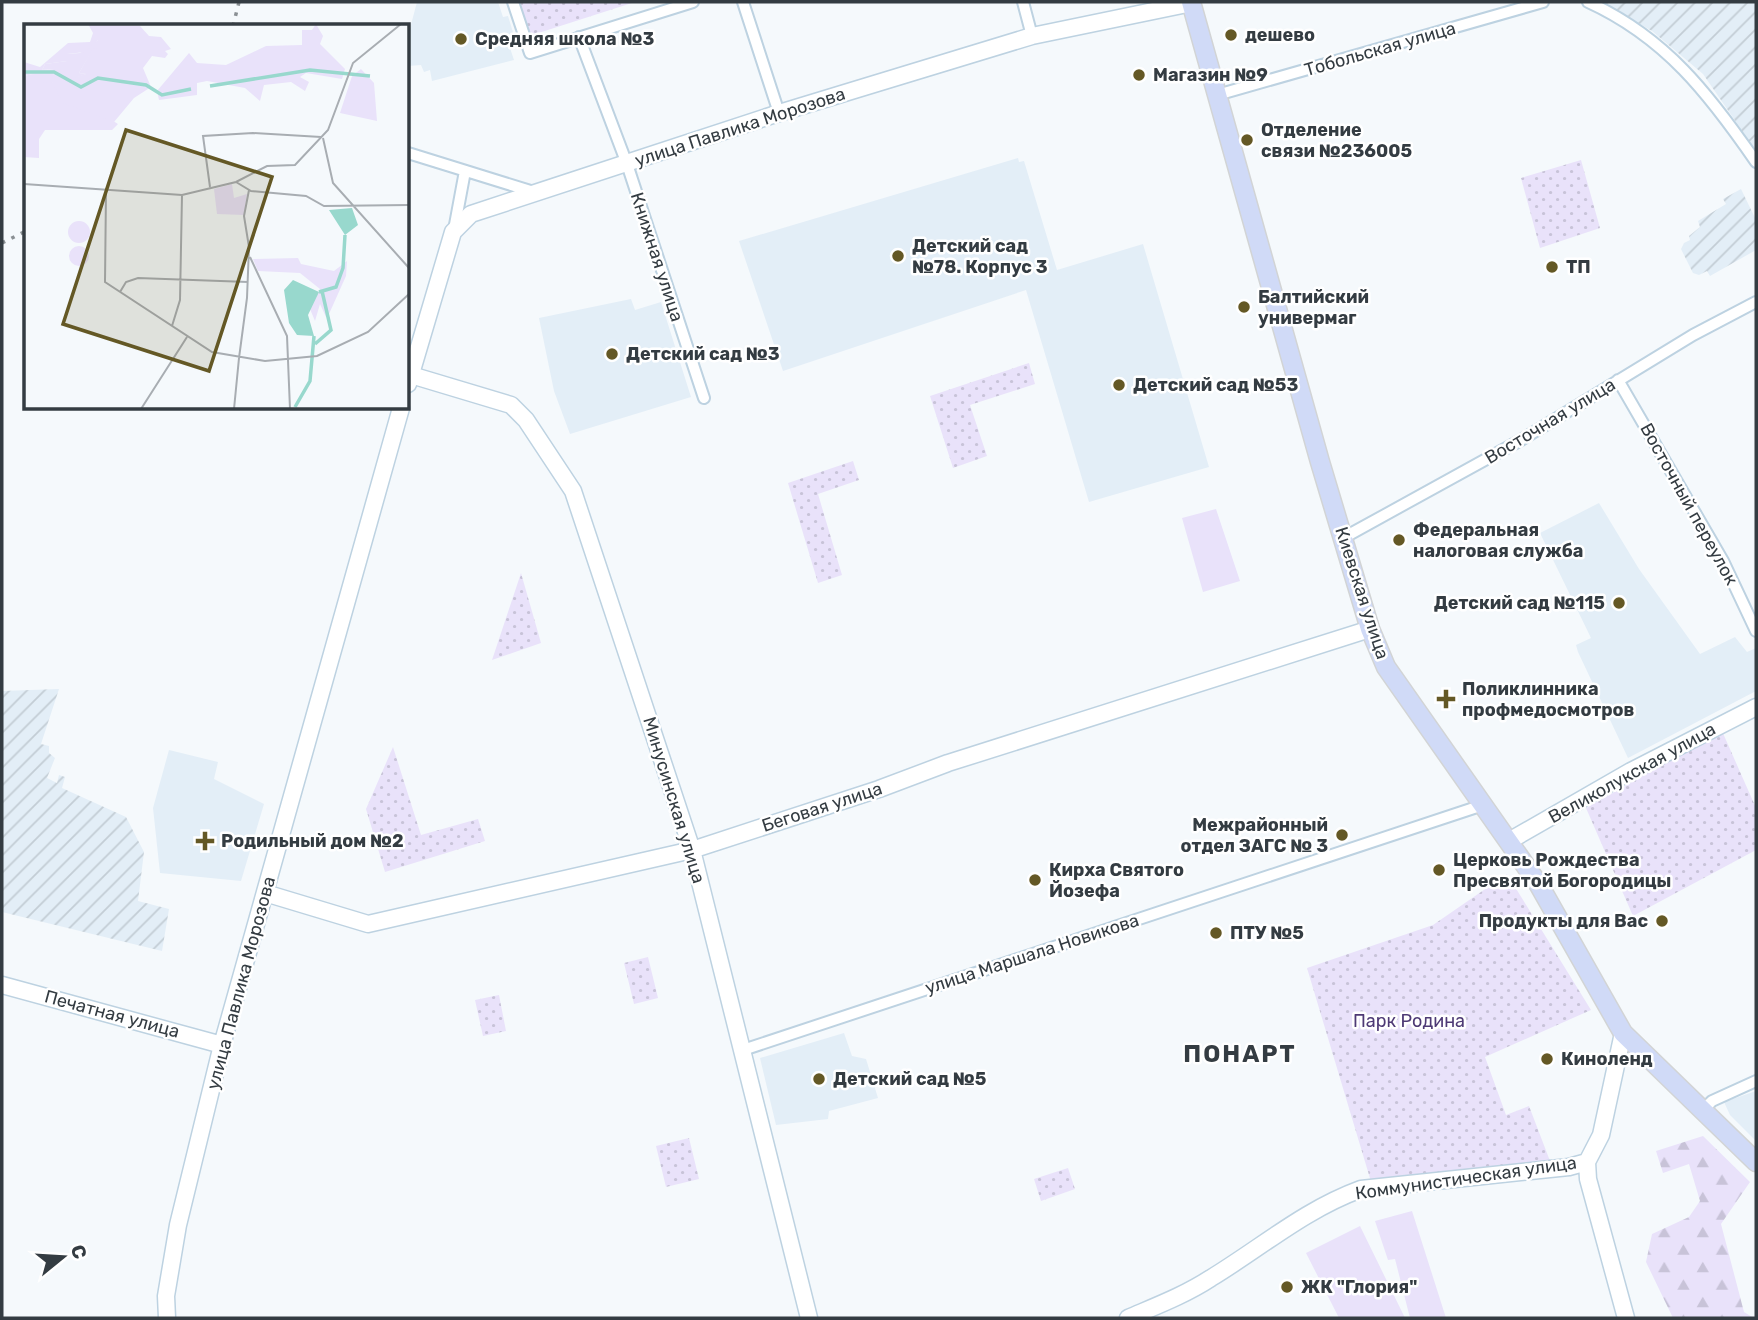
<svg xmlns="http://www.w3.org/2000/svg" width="1758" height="1320" font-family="Rubik,sans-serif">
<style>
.built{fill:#e3eef7}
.industrial{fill:url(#industrial-furrows)}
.grass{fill:url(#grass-dots)}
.forest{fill:url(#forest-firs)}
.pitch{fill:#e9e2fa}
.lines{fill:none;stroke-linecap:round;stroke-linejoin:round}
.street-casing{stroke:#bdd2e1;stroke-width:14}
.secondary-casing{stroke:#bdd2e1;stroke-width:19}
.primary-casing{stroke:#d2d4d5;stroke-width:21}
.street{stroke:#fff;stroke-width:10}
.secondary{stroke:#fff;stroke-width:16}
.primary{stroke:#d0daf7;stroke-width:18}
.rail{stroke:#8a9094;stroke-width:3.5;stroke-dasharray:3.5 7;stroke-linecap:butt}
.poi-dot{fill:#645825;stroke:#fff;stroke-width:2.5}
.labels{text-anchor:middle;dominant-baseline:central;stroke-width:5;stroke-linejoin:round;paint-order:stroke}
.poi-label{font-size:18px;font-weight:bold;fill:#343c42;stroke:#fff;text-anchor:start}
.street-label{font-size:18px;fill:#343c42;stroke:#fff}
.park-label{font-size:18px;fill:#4e3a75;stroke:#fff}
.district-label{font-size:24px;font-weight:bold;letter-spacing:2px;fill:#343c42;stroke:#fff}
.inset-river{fill:none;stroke:#98d8cd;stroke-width:3.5}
.inset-road{fill:none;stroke:#a8adb2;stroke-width:2}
.view{fill:#645825;fill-opacity:0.15;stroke:#645825;stroke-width:3.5}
.inset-edge{fill:none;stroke:#343c42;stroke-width:3.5}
</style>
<defs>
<pattern id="industrial-furrows" width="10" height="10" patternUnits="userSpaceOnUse" patternTransform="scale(1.75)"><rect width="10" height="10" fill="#e3eef7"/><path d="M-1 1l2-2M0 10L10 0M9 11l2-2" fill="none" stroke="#c3cdd5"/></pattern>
<pattern id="grass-dots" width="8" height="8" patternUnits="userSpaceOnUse" patternTransform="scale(1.75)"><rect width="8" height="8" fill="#e9e2fa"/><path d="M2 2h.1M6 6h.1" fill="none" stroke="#c8c3d8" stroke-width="1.8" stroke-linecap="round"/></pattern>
<pattern id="forest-firs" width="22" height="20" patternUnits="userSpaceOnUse" patternTransform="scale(1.75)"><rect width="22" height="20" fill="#e9e2fa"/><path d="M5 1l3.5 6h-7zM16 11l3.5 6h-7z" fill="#c8c3d8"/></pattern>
</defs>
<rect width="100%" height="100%" fill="#f5f9fc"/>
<!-- built -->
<path class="built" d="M 417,2 L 498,2 L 503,17 L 508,16 L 516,42 L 509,45 L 514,60 L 432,81 L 430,70 L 424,72 L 421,65 L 408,66 L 408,36 Z
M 1018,158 L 1019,162 L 1024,161 L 1057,270 L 1143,244 L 1209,467 L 1089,502 L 1026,290 L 783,371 L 739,241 Z
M 631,299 L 635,310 L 661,302 L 691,397 L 570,434 L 554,391 L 539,318 Z
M 1599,503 L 1639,569 L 1700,654 L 1735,637 L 1747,652 L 1756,648 L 1756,691 L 1628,758 L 1578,652 L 1576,645 L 1591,638 L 1540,533 Z
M 169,750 L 218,762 L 214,779 L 264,804 L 241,881 L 160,873 L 153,808 Z
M 844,1033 L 852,1056 L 866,1059 L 878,1098 L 829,1111 L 828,1119 L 776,1125 L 760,1058 Z
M 1756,1091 L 1756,1141 L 1730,1115 L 1724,1102 Z"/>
<!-- industrial -->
<path class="industrial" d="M 1602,2 L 1756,2 L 1756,151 L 1703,74 L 1652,31 Z
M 1741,189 L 1756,220 L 1756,250 L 1710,276 L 1707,271 L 1699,275 L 1693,273 L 1681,249 L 1684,243 L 1690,240 L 1689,236 L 1700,227 L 1698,221 L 1726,204 L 1723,199 Z
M 59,689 L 41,744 L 49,746 L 49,753 L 55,758 L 47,778 L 57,783 L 59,775 L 65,777 L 62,788 L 126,817 L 144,852 L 138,901 L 169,909 L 162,951 L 2,912 L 2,691 Z"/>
<!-- grass -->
<path class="grass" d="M 515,2 L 635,2 L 526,37 Z
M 1581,160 L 1600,228 L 1540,248 L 1521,178 Z
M 1029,363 L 1035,384 L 970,405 L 987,456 L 953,468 L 930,396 Z
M 853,461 L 859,480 L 818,494 L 842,575 L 818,583 L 788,483 Z
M 521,573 L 541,643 L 492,660 Z
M 1722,731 L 1756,808 L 1756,850 L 1633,916 L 1586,808 Z
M 393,747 L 421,835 L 478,819 L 485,841 L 385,872 L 366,809 Z
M 1507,874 L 1591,1010 L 1485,1057 L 1506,1115 L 1529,1106 L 1550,1161 L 1372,1185 L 1307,968 L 1433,925 Z
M 648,957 L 658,998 L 634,1004 L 624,963 Z
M 499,995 L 506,1031 L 483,1036 L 475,1000 Z
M 689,1138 L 699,1179 L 666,1187 L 656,1146 Z
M 1068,1168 L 1075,1189 L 1041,1201 L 1034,1179 Z"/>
<!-- forest -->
<path class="forest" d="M 1703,1136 L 1750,1182 L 1721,1224 L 1744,1312 L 1754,1318 L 1673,1318 L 1646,1262 L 1652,1234 L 1689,1217 L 1700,1201 L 1689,1164 L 1663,1173 L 1656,1151 Z"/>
<!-- pitch -->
<path class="pitch" d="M 1216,509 L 1240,581 L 1203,592 L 1182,518 Z
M 1412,1211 L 1446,1318 L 1410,1318 L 1395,1259 L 1388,1260 L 1375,1221 Z
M 1360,1226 L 1405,1318 L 1339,1318 L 1306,1253 Z"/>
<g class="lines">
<!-- street casing -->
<g class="street-casing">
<path id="street" d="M 513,2 L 530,53 L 693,2
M 743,2 L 779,113
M 1023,2 L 1032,36
M 1588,2 C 1665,37 1709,94 1756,162
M 579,37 L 627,164 L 704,398
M 1217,95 L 1543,2
M 408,153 L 537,193
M 454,230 L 465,171
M 1618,380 L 1723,561 L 1756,631
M 1343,538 L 1521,440 L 1693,335 L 1756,302
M 740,1051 L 1483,805
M 1703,1110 L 1712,1101 L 1756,1081"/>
</g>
<!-- secondary casing -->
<g class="secondary-casing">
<path id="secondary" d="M 411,375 L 511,405 L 526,420 L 573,491 L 692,850 L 809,1318
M 408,384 L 453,232 L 471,214 L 779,113 L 1032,36 L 1192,3
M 1509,841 L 1631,771 L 1756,707
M 265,893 L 368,924 L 692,850 L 879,789 L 948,763 L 1370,629
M 2,985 L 222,1045
M 1623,1033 L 1601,1135 L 1587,1162 L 1588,1179 L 1626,1318
M 167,1318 L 166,1296 L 178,1225 L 222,1045 L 401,408
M 1128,1318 C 1156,1306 1185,1295 1211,1278 C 1262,1247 1304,1210 1361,1189 L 1569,1167 L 1587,1162"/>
</g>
<!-- primary casing -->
<g class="primary-casing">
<path id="primary" d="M 1191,2 L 1320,462 L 1370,629 L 1386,667 L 1539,885 L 1623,1033 L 1756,1162"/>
</g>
<!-- street -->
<use href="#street" class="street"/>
<!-- secondary -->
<use href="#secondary" class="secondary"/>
<!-- primary -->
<use href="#primary" class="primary"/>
<!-- rail -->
<path class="rail" d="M 233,26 L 239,2
M 2,243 L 26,231"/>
</g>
<!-- markers -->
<g class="poi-dot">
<circle cx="1231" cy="35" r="7"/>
<circle cx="461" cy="39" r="7"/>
<circle cx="1139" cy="75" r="7"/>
<circle cx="1247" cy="140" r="7"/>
<circle cx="898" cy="256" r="7"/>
<circle cx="1552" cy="267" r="7"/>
<circle cx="1244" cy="307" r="7"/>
<circle cx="612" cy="354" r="7"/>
<circle cx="1119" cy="385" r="7"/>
<circle cx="1399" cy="540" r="7"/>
<circle cx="1619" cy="603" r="7"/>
<path d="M1442.5 688.5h7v7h7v7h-7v7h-7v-7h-7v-7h7z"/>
<circle cx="1342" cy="835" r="7"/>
<path d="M201.5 830.5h7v7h7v7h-7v7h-7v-7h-7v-7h7z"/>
<circle cx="1439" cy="870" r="7"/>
<circle cx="1035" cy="880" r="7"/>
<circle cx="1662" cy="921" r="7"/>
<circle cx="1216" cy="933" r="7"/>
<circle cx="1547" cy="1059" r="7"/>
<circle cx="819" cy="1079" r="7"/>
<circle cx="1287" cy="1287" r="7"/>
</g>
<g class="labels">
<!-- poi labels -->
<g class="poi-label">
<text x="1245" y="35">дешево</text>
<text x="475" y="39">Средняя школа №3</text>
<text x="1153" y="75">Магазин №9</text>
<text x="1261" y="130">Отделение<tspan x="1261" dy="21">связи №236005</tspan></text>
<text x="912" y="246">Детский сад<tspan x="912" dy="21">№78. Корпус 3</tspan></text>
<text x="1566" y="267">ТП</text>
<text x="1258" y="297">Балтийский<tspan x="1258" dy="21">универмаг</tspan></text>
<text x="626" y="354">Детский сад №3</text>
<text x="1133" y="385">Детский сад №53</text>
<text x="1413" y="530">Федеральная<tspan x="1413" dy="21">налоговая служба</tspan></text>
<text x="1605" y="603" text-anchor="end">Детский сад №115</text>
<text x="1462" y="689">Поликлинника<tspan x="1462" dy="21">профмедосмотров</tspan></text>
<text x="1328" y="825" text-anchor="end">Межрайонный<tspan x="1328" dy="21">отдел ЗАГС № 3</tspan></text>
<text x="221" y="841">Родильный дом №2</text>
<text x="1453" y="860">Церковь Рождества<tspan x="1453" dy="21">Пресвятой Богородицы</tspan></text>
<text x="1049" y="870">Кирха Святого<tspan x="1049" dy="21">Йозефа</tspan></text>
<text x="1648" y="921" text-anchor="end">Продукты для Вас</text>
<text x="1230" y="933">ПТУ №5</text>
<text x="1561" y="1059">Киноленд</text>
<text x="833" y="1079">Детский сад №5</text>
<text x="1301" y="1287">ЖК "Глория"</text>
</g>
<!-- street labels -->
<g class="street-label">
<text transform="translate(1380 49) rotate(-16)">Тобольская улица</text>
<text transform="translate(740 127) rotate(-18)">улица Павлика Морозова</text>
<text transform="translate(657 257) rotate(72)">Книжная улица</text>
<text transform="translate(1550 421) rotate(-31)">Восточная улица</text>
<text transform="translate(1689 504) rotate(61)">Восточный переулок</text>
<text transform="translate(1362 593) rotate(72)">Киевская улица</text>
<text transform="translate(1632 773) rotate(-29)">Великолукская улица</text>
<text transform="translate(674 800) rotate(73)">Минусинская улица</text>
<text transform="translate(822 807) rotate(-18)">Беговая улица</text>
<text transform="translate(1032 954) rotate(-18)">улица Маршала Новикова</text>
<text transform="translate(241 983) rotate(-75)">улица Павлика Морозова</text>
<text transform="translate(112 1014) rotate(15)">Печатная улица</text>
<text transform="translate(1466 1178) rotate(-8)">Коммунистическая улица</text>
</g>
<!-- park labels -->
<g class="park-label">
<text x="1409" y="1021">Парк Родина</text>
</g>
<!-- district labels -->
<g class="district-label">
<text x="1240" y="1054">ПОНАРТ</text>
</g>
</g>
<!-- overview -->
<g transform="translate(24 24)">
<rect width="385" height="385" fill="#f5f9fc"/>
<path d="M 208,160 L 210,174 L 223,170 L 220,191 L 193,190 L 190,165 ZM44 208a11 11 0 1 1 22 0a11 11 0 1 1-22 0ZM45 232a10 10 0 1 1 20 0a10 10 0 1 1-20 0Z" fill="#e9e2fa"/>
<path d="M 74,16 L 74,26 L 68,27 L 55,49 L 62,50 L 49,55 L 28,45 L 18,46 L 21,40 L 43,37 L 43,30 L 56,29 ZM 9,50 L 28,58 L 94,100 L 88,106 L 21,106 L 15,115 L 15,134 L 0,133 L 0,52 ZM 274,234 L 277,240 L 310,247 L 323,237 L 322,252 L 305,290 L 302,293 L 296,280 L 291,297 L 286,285 L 296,265 L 276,249 L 234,247 L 229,235 Z" fill="#e9e2fa"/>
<path d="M 64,0 L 116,2 L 125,12 L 137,13 L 147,25 L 141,27 L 144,30 L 141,34 L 128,32 L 119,44 L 127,63 L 110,74 L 90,98 L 39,79 L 28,58 L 14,59 L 9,50 L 0,52 L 0,38 L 16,43 L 44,19 L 66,18 L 69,9 ZM 74,16 L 74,25 L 69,24 L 55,49 L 62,50 L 49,54 L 31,45 L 18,46 L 21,40 L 43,37 L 43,30 L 61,28 ZM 292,0 L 299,12 L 296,20 L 321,45 L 318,55 L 282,49 L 276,53 L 285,58 L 281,67 L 267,58 L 240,61 L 236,77 L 221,64 L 183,57 L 173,59 L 173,71 L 135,76 L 133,67 L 165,29 L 173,39 L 202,41 L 242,22 L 278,21 L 278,6 L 288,6 ZM 337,45 L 350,59 L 353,97 L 316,89 L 328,52 Z" fill="#e9e2fa" fill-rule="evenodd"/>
<path d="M 328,184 L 334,201 L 321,211 L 305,186 ZM 269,256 L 295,268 L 284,291 L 290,312 L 273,311 L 265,299 L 260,266 Z" fill="#98d8cd"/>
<path class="inset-river" d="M 0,48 L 30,48 L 57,63 L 74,54 L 122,61 L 138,71 L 167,65M 186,62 L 286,46 L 346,52M 295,268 L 312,263 L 319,244 L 321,211M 291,320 L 307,306 L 298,267M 271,383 L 286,357 L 290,312"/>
<path class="inset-road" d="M 299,114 L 309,159 L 385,244M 212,158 L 227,167 L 282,172 L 300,182 L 385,181M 0,160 L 158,171 L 212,158 L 243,142 L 271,141 L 304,106 L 329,39 L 377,0M 186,163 L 179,112 L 229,109 L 297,113M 82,168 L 81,258 L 188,328 L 241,337 L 293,332 L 344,308 L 385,270M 226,233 L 263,312 L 266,385M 96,268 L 102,258 L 114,254 L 224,258M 148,302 L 156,276 L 158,171M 215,334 L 223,274 L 225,223 L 220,192 L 225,166M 117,385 L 163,313M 210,385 L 215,334"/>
<path class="view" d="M 102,106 L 248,153 L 185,347 L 39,300 Z"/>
<rect width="385" height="385" class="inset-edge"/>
</g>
<!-- border -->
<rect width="1758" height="1320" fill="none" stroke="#343c42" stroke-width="7"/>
<!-- north arrow -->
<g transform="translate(63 1257) rotate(72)" stroke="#ffffff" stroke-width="5" paint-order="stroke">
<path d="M0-5L12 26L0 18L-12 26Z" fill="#343c42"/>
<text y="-10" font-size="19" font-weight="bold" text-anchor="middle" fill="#343c42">С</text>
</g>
</svg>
